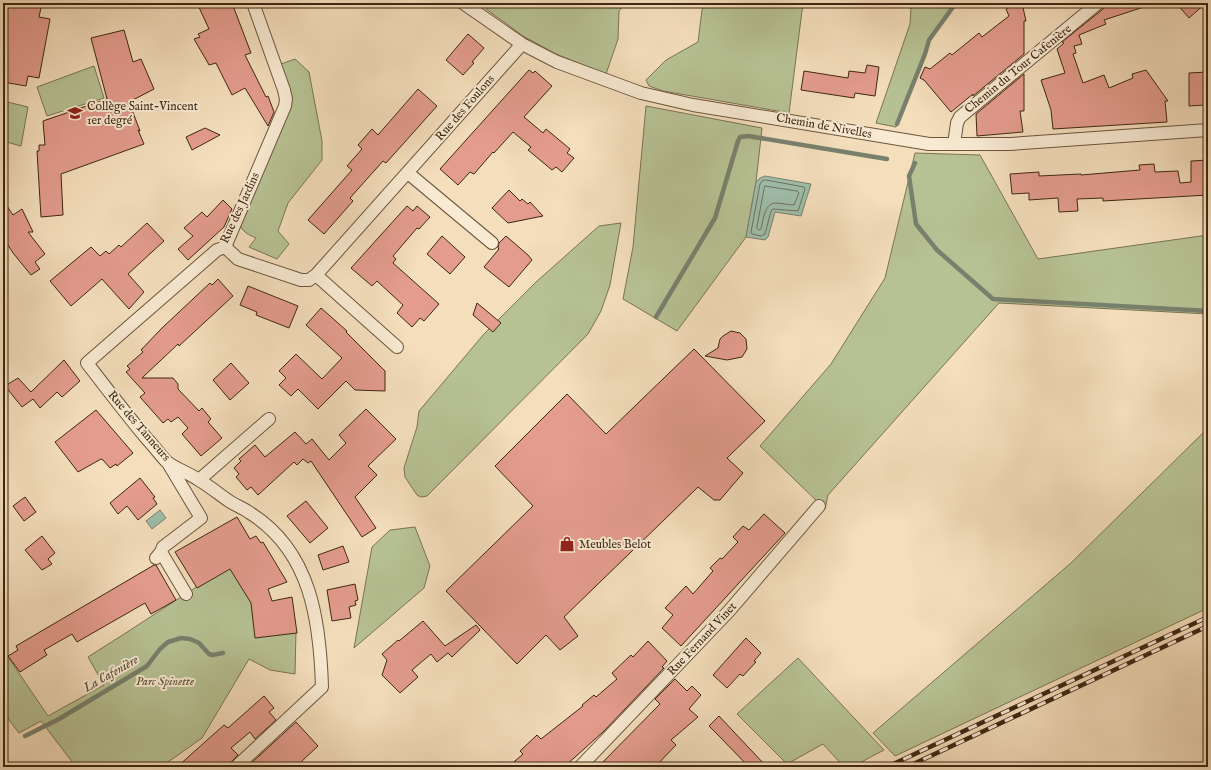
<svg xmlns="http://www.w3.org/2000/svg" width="1211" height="770" font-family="'IM FELL English',serif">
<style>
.green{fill:#b7c294;stroke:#7a7453}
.water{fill:#9ebdaa;stroke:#78816d}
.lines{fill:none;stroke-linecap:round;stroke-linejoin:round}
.shore{stroke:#6e725e;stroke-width:1}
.stream{stroke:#78816d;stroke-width:4.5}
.building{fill:#e49c8e;stroke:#3e2712}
.minor-casing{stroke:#6c553c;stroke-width:14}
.minor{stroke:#f8ead3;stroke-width:12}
.rail-casing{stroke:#3e2712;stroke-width:4.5}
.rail{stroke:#f8ead3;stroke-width:3;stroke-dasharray:9;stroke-linecap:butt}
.labels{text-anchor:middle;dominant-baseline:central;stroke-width:4;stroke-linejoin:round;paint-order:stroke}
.street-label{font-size:12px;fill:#3e2712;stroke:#f8ead3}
.poi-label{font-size:12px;fill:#3e2712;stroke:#f8ead3;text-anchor:start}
.park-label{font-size:12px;font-style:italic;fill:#5c4e32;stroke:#f8ead3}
.water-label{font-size:13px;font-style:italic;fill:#564c38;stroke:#f8ead3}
</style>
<rect width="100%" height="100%" fill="#f4debc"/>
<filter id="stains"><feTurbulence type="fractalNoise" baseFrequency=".005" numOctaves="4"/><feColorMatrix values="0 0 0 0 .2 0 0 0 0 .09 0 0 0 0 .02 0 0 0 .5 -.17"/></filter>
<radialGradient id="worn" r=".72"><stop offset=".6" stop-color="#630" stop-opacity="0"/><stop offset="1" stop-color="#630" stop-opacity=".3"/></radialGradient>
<!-- green -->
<path class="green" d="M 491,3 L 626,3 L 619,11 L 618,39 L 606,74 L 556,54 L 523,36 L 486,9 Z
M 705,3 L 803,3 L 789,113 L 663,91 L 649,86 L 646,80 L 666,60 L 698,42 L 702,10 Z
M 876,3 L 954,3 L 949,14 L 929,40 L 925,54 L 896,127 L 876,123 L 910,24 L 911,8 Z
M 295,59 L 309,72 L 322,141 L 322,160 L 288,203 L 278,231 L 289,244 L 277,259 L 249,247 L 256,238 C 249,235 242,232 240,224 L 290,94 L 289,86 L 281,64 Z
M 94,66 L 104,98 L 47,116 L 37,87 Z
M 3,101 L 28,107 L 21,146 L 3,141 Z
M 646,106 L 762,128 L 756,182 L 746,237 L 677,331 L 623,299 L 633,247 Z
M 915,153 L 980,155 L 1038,259 L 1208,235 L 1208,314 L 999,303 L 828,495 L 825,509 L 760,446 L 831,364 L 885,278 Z
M 621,223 L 610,285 L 601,311 L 588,334 L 427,496 L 421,497 L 417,495 L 405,477 L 404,468 L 417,427 L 419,411 L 484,334 L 536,282 L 599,226 Z
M 1208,428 L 1208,608 L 895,756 L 873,733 L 1071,563 Z
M 415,527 L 430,566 L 424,588 L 354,648 L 372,547 L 390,530 Z
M 231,565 L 296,631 L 295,674 L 270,670 L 249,659 L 202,738 L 161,767 L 76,767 L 41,721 L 19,733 L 3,712 L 3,656 L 6,654 L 48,716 L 104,685 L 88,657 C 136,627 183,595 231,565 Z
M 798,658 L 884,750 L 852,767 L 844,767 L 823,744 L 787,764 L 737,714 Z"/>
<!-- water -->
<path class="water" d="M 765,176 L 811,184 L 801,216 L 775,212 L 768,237 L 765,240 L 746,237 L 756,182 L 760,178 Z
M 160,510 L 166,518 L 152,529 L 146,521 Z"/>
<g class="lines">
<!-- shore -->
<path class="shore" d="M 766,180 L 804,187 L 805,189 L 798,211 L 773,209 L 771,211 L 765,234 L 761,236 L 752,234 L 751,232 L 760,184 L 762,181 Z
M 765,186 L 797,191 L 799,193 L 794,205 C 788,205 782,203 775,203 C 764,204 763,221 761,229 L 759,230 L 757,228 Z"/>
<!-- stream -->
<path class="stream" d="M 897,124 L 925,54 L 929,40 L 953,7 L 954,3
M 915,163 L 909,176 L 916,224 L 937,250 L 993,299 L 1208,311
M 656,317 L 715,218 L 738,141 L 740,137 L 748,136 L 887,159
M 25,736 L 59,719 L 147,666 L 160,649 L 168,642 L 181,638 L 190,639 L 199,643 L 209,654 L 212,655 L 223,653"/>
</g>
<!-- building -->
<path class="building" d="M 6,3 L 42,3 L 39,17 L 50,19 L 39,78 L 28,76 L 26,86 L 3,82 L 3,10 L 5,10 Z
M 197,3 L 232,3 L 251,53 L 245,55 L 266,97 L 268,96 L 274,112 L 268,126 L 245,88 L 232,95 L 216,63 L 209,65 L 208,63 L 194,39 L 200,37 L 198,34 L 209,29 Z
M 1015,3 L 1022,3 L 1026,21 L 1024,21 L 1024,54 L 973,96 L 973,94 L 951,112 L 924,80 L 920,78 L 925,67 L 930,69 L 950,53 L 952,55 L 979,33 L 982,37 L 1009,16 L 1006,9 Z
M 1107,3 L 1149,3 L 1150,5 L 1104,20 L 1106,24 L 1079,35 L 1082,44 L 1074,46 L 1076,53 L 1073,54 L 1083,83 L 1104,75 L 1109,88 L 1133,78 L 1132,74 L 1146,70 L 1168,101 L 1165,101 L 1167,122 L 1053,129 L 1051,110 L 1041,80 L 1065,73 L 1057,49 L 1064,43 L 1062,42 L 1103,9 Z
M 1176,3 L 1206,3 L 1189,18 Z
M 124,30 L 133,62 L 141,59 L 154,89 L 129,102 L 140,131 L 138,130 L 144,144 L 61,174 L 63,215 L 41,217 L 37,151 L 39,151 L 39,145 L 45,145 L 43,121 L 107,99 L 91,38 Z
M 468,34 L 484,48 L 472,62 L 474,63 L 463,75 L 446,60 Z
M 867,65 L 879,67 L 875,96 L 855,93 L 854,98 L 801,90 L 804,71 L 848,78 L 849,71 L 865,73 Z
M 529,70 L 533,73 L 535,71 L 552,86 L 524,117 L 543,133 L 546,129 L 570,149 L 567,153 L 574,158 L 562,172 L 556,167 L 552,170 L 528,150 L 531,147 L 513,132 L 494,153 L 493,152 L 474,174 L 470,172 L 458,185 L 440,169 Z
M 1208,72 L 1208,103 L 1205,104 L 1205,105 L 1189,106 L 1189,73 Z
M 1024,74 L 1024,111 L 1020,111 L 1023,132 L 977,136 L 976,114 Z
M 418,89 L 437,106 L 386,163 L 383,161 L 350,198 L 353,201 L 324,234 L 308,220 L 352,170 L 347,166 L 362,149 L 358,145 L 372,129 L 378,135 Z
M 205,128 L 220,135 L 192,150 L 186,137 Z
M 1208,160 L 1208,195 L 1103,201 L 1103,198 L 1077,199 L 1078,211 L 1059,212 L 1058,198 L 1029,200 L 1029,193 L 1012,194 L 1010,174 L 1039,172 L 1039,176 L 1081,174 L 1081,175 L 1140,170 L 1139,165 L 1154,164 L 1155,172 L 1178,171 L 1180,183 L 1191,182 L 1191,161 Z
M 509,190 L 520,201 L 522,199 L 528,204 L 530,202 L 543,216 L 508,223 L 492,208 Z
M 3,200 L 13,215 L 22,209 L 33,232 L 28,232 L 45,254 L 35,262 L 40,269 L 31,275 L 13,253 L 6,242 L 8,241 L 3,235 Z
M 223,200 L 232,209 L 224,227 L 188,260 L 178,249 L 193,236 L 184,228 L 202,212 L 207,217 Z
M 407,206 L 413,211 L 417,206 L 430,217 L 419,229 L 417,228 L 393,256 L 396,259 L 393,263 L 439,304 L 424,321 L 420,318 L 412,327 L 397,313 L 403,305 L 377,281 L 372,286 L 351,268 Z
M 147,223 L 164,241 L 128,274 L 144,292 L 129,309 L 102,279 L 71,306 L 50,281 L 91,247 L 100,256 L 106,251 L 109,254 L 119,245 L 121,247 Z
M 442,236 L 465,257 L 450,274 L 427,254 Z
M 506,236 L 528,255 L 532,260 L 509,287 L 484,267 L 499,249 L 498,248 L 499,243 Z
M 218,279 L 233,296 L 179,346 L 178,344 L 142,378 L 173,378 L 178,384 L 178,389 L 199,411 L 202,408 L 211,419 L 208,422 L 222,438 L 201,456 L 182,434 L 188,428 L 178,417 L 171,422 L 168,419 L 163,423 L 140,397 L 145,393 L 126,372 L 130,369 L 127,366 L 143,352 L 141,350 L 162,328 L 210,283 L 212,285 Z
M 248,286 L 298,306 L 289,328 L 256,315 L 257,312 L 240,305 Z
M 477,303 L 501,323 L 493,332 L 473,315 Z
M 321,308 L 347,331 L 346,332 L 385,371 L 385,391 L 355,390 L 346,381 L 318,409 L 298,389 L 291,396 L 279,385 L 286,378 L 279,371 L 296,354 L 322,379 L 342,358 L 306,325 Z
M 731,331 L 740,333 L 746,339 L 747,349 L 742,357 L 727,360 L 705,356 L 718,348 L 720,339 L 723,336 Z
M 694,349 L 765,421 L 727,458 L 743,473 L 720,500 L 714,500 L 698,487 L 564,617 L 578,636 L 560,650 L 546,635 L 517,664 L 446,591 L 533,506 L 495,466 L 567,394 L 606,434 Z
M 64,360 L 80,381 L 62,397 L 57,392 L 40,408 L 33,399 L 22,407 L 5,386 L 18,378 L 31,392 Z
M 231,363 L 249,383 L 230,400 L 213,380 Z
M 366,409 L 396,439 L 368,466 L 377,475 L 355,497 L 376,528 L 362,537 L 311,461 L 308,463 L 303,459 L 297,465 L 294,462 L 258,495 L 251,487 L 247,490 L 236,477 L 239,474 L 234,468 L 241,461 L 239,459 L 255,445 L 265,457 L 295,432 L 306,444 L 312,439 L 329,460 L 346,443 L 339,435 Z
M 96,410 L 133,453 L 117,466 L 116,464 L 110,468 L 103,460 L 101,459 L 78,472 L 55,442 Z
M 140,478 L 155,497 L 153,498 L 157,504 L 138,520 L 127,506 L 118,514 L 110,503 Z
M 25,497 L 36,512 L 24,521 L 13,506 Z
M 306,501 L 328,528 L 310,543 L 287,516 Z
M 764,514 L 785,533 L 681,646 L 662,628 L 673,615 L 665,608 L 686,586 L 693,594 L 713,571 L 710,568 L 720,558 L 722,559 L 738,542 L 733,537 L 743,526 L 749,530 Z
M 237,517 L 250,539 L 256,536 L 261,543 L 263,542 L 287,582 L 268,589 L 272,601 L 292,597 L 297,633 L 255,638 L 251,603 L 230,569 L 197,588 L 175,552 Z
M 42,536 L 55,553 L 48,559 L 52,564 L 42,570 L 25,550 Z
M 343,546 L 349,562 L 323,570 L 318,555 Z
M 154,565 L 156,565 L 176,600 L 151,614 L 145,603 L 77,642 L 72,634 L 44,650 L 47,655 L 20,672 L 8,656 L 18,650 L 16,646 Z
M 355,584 L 358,600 L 355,601 L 356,605 L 349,607 L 351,618 L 332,621 L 327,590 Z
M 423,621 L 445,646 L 476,625 L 480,630 L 452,657 L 448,653 L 437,662 L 431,654 L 412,670 L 418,677 L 400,693 L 382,675 L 387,660 L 382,654 L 398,640 L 399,641 Z
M 746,638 L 761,653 L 754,661 L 756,662 L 743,676 L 740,674 L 727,688 L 713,675 Z
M 648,641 L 667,661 L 662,667 L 664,668 L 604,731 L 564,767 L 508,767 L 523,754 L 520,751 L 537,735 L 541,739 L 583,706 L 582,705 L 594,695 L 596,697 L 617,679 L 612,673 L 631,655 L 633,657 Z
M 675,679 L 687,691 L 692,686 L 701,695 L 689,709 L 698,717 L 671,740 L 676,745 L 655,767 L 598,767 L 660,704 L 655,699 Z
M 264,696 L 274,708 L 269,712 L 276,720 L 255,739 L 250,732 L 231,748 L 238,755 L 231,762 L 229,767 L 177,767 L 224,725 L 228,728 Z
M 719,716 L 749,748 L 767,767 L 749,767 L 719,736 L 709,726 Z
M 296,722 L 318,746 L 302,761 L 296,767 L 247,767 Z"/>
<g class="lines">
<!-- minor casing -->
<g class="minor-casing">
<path id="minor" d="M 463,3 L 522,44 L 557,62 L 641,93 L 693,105 L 929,144 L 1010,144 L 1208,130
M 954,144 L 957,123 L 960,117 L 1098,3
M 408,173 L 492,243
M 225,247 L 238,259 L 301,280 L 309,280 L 316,275 L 522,44
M 316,275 L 397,347
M 199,480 L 269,419
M 161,552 L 186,594
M 156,558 L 161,552 L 163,547 L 201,518 L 168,463
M 236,767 L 322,687 C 320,621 311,551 250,513 C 243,508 235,505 229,501 C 219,494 209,486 199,480 C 189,473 176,469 167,462 C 160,455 154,446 147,439 C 126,414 107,389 87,363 L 217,250 L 225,247 L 285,106 L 286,99 L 284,90 L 253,3
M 580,767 L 729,611 L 819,506"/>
</g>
<!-- minor -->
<use href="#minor" class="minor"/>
<!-- rail casing -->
<g class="rail-casing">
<path id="rail" d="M 887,767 L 1208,617
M 907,767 L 1208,626"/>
</g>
<!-- rail -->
<use href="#rail" class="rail"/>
</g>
<!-- icons -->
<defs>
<g id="school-bare" transform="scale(1.2)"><path d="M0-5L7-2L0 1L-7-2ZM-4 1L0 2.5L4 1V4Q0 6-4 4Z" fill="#8f2418" stroke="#f8ead3" stroke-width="2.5" paint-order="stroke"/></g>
<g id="shop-bare" transform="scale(1.2)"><path d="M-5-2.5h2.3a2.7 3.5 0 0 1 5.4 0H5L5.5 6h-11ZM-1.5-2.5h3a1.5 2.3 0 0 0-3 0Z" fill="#8f2418" stroke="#f8ead3" stroke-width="2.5" paint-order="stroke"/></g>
</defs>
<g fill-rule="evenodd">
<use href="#school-bare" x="75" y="113"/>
<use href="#shop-bare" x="567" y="544"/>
</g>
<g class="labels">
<!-- street labels -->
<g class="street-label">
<text transform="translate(1018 69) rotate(-39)">Chemin du Tour Cafenière</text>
<text transform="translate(465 108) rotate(-49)">Rue des Foulons</text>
<text transform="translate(824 126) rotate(10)">Chemin de Nivelles</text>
<text transform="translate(240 208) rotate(-65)">Rue des Jardins</text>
<text transform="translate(139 426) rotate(49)">Rue des Tanneurs</text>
<text transform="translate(702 639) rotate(-47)">Rue Fernand Vinet</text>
</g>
<!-- poi labels -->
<g class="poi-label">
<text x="87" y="106">Collège Saint-Vincent<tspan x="87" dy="14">1er degré</tspan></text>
<text x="579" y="544">Meubles Belot</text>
</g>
<!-- park labels -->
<g class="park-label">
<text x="165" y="681">Parc Spinette</text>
</g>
<!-- water labels -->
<g class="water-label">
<text transform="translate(111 674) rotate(-30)">La Cafenière</text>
</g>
</g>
<!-- margin -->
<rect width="1211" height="770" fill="none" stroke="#f4debc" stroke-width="16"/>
<rect x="4" y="4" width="1203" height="762" fill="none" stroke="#3e2712" stroke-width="2"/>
<rect x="8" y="8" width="1195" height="754" fill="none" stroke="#3e2712"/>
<rect width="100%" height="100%" filter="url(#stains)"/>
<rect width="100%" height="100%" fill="url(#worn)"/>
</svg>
